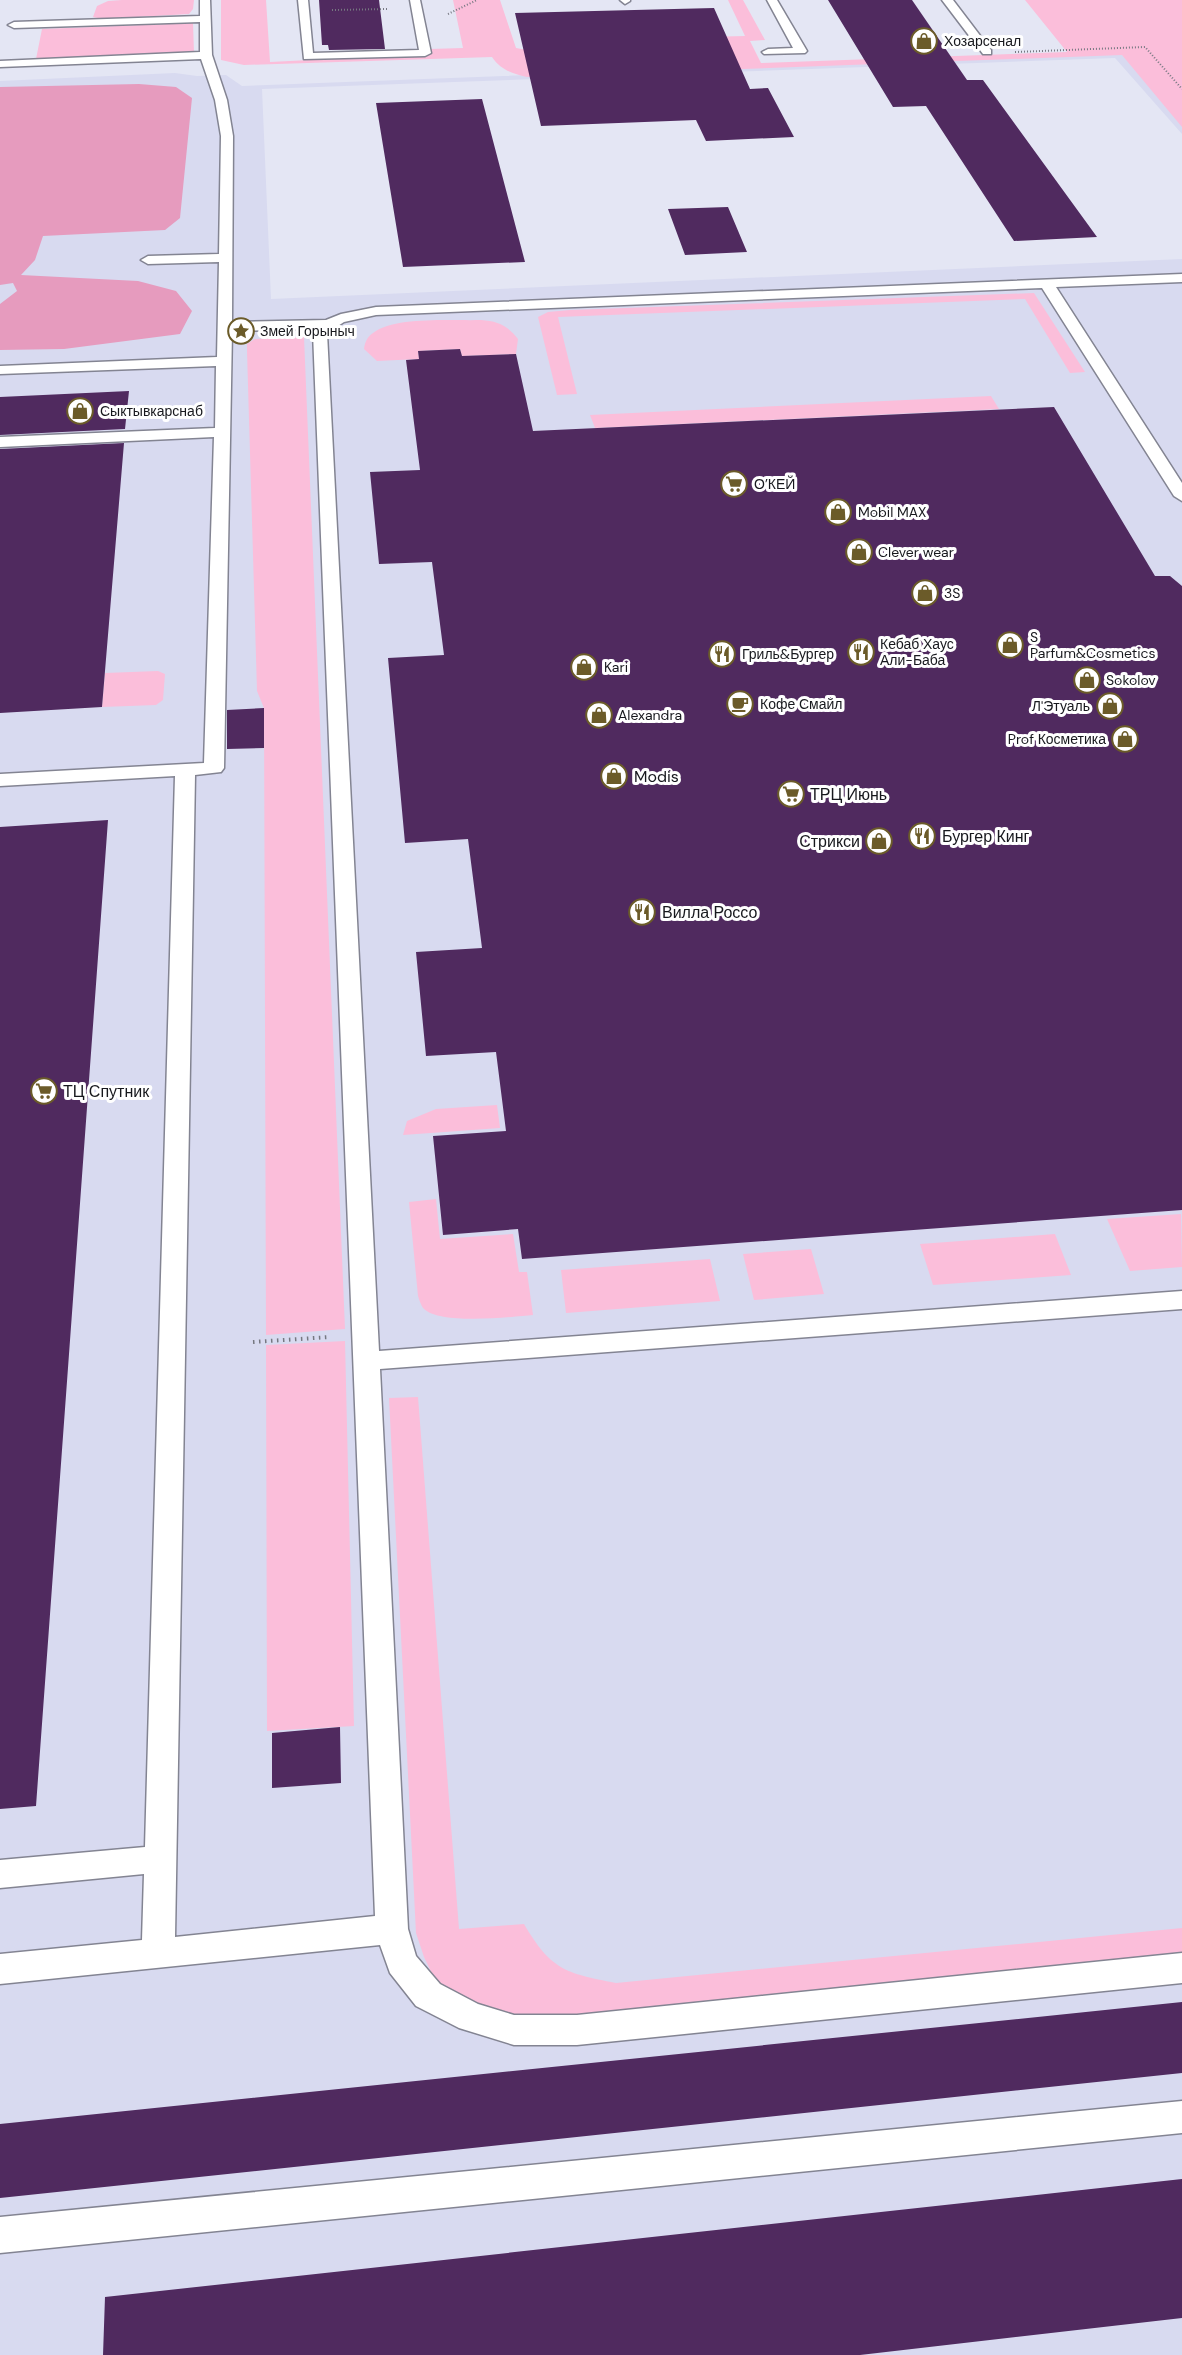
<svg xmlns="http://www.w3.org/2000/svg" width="1182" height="2355" font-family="'DM Sans',sans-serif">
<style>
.built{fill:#d8daf0}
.green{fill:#fbbeda}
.forest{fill:#e69bbe}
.building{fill:#502a5f}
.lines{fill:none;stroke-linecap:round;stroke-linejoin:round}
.lane-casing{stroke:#838492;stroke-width:3}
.path-far1{stroke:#767881;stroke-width:2;stroke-dasharray:1 2;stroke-linecap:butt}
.path{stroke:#767881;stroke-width:4;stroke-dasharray:1.5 4.5;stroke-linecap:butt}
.lane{fill:#fff;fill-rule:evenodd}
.labels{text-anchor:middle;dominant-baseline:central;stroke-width:6;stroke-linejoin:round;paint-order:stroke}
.far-poi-label{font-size:14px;fill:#17181d;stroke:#fff;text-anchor:start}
.poi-label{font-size:16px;fill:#17181d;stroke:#fff;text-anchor:start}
</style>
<rect width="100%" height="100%" fill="#e4e6f4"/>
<!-- built -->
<path class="built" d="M 1182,0 L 1182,134 L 1115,58 L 262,89 L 271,299 L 1182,259 L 1182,2355 L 0,2355 L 0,81 L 175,73 L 197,76 L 226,75 L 242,86 L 1154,51 Z"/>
<!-- green -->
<path class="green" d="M 122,0 L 194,0 L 193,9 L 189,14 L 102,19 L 93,17 L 97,6 L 108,1 Z
M 221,0 L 266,0 L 270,62 L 430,54 L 430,49 L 463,48 L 453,0 L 500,0 L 516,48 L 527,50 L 543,41 L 745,36 L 728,0 L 743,0 L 765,40 L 750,41 L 761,63 L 1067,52 L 1025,0 L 1182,0 L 1182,127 L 1122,55 L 527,77 C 511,73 501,70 492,57 L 244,65 L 221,60 Z
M 193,23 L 194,53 L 36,59 L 42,29 Z
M 1034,293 L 1085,372 L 1070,373 L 1025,299 L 558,317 L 577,394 L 557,395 L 538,317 L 548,312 L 570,310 Z
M 481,320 C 498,321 508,326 518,339 L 516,354 L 462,356 L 460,349 L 418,351 L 419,359 L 377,361 L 364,349 C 365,342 367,337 373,333 C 395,316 453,321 481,320 Z
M 304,337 L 345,1329 L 266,1335 L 264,708 L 257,691 L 247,351 L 247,344 L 255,339 Z
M 991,396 L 999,409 L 595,428 L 590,415 Z
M 158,671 L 165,674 L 163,700 L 156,705 L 102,707 L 105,673 Z
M 497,1105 L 500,1128 L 403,1135 L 407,1121 L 436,1109 Z
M 436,1199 L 440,1239 L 513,1234 L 519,1272 L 527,1272 L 533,1315 C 510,1317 441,1325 424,1309 C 421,1306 419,1299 418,1296 L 409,1202 Z
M 1181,1214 L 1182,1267 L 1130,1271 L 1107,1219 Z
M 1055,1234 L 1071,1275 L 933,1285 L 920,1244 Z
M 811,1249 L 824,1294 L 754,1300 L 743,1254 Z
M 710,1259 L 720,1301 L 566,1313 L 561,1270 Z
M 345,1341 L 354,1726 L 267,1731 L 266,1345 Z
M 418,1397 L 459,1929 L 524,1924 C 551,1970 565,1973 616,1983 L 1182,1928 L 1182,1961 L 539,2020 L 495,2013 L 437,1984 L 424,1957 L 416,1933 L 389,1398 Z"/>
<!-- forest -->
<path class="forest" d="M 139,84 L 176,87 L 192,98 L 180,218 L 165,230 L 43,236 L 35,260 L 21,275 L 138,281 L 176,291 L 192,311 L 180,334 L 64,349 L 0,350 L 0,304 L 17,291 L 13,283 L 0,285 L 0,87 Z"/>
<!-- building -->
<path class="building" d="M 319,0 L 379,0 L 385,49 L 329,50 L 328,45 L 322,45 Z
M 828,0 L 912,0 L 967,80 L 983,80 L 1097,237 L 1014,241 L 926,106 L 893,107 Z
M 714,8 L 750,89 L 768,88 L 794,137 L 706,141 L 696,120 L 541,126 L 515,13 Z
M 482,99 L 525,262 L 403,267 L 376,103 Z
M 728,207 L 747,252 L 685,255 L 668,209 Z
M 460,349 L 462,356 L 516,354 L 533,431 L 1054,407 L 1155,576 L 1170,576 L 1182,586 L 1182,1210 L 522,1259 L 518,1229 L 443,1235 L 433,1136 L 506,1131 L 496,1052 L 426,1056 L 416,952 L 482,948 L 468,839 L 405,843 L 388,658 L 444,655 L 432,562 L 379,564 L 370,472 L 420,470 L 406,360 L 419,359 L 418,351 Z
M 129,391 L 125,429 L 0,435 L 0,397 Z
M 124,443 L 102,707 L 0,713 L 0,449 Z
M 264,708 L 264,748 L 227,749 L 227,710 Z
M 108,820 L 36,1806 L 0,1809 L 0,827 Z
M 340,1727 L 341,1783 L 272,1788 L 272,1733 Z
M 1182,2002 L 1182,2073 L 0,2198 L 0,2124 Z
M 1182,2179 L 1182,2318 L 860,2355 L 103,2355 L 105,2297 Z"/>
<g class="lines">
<!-- lane casing -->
<g class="lane-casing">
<path id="lane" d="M 200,0 L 210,0 L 212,55 L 227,100 L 233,136 L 232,322 L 326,320 L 341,314 L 376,307 L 1182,274 L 1182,282 L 1056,287 L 1182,483 L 1182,501 L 1174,496 L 1042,288 L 376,315 L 344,322 L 327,333 L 379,1351 L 1182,1291 L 1182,1309 L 380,1369 L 408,1929 L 416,1956 L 440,1984 L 478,2004 L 514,2015 L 577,2015 L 1182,1953 L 1182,1983 L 577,2045 L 514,2045 L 459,2028 L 416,2006 L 390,1973 L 380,1945 L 0,1984 L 0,1954 L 142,1940 L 144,1874 L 0,1888 L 0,1860 L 145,1847 L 175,776 L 0,786 L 0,774 L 204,763 L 214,437 L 0,447 L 0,437 L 215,428 L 216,366 L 0,374 L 0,366 L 217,357 L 219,262 L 148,264 L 141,260 L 148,256 L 219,254 L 221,136 L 215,100 L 201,59 L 0,67 L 0,61 L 200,52 L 200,22 L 14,28 L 8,25 L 14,22 L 200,16 ZM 315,329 L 313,332 L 375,1916 L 175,1937 L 195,775 L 221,772 L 224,768 L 232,331 Z
M 298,0 L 308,0 L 313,53 L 419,50 L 410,0 L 420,0 L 431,53 L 425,56 L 304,59 Z
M 620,0 L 630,0 L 630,1 L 625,4 Z
M 767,0 L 777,0 L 807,51 L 805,53 L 764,54 L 762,52 L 768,49 L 793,48 Z
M 942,0 L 953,0 L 991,50 L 991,54 L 983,54 Z
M 1182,2101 L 1182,2133 L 0,2253 L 0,2217 Z"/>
</g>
<!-- path-far1 -->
<path class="path-far1" d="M 332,10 L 388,9
M 448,14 L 477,0
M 1015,52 L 1145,47 L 1182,89"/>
<!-- path -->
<path class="path" d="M 253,1342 L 330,1337"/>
<!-- lane -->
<use href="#lane" class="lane"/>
</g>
<!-- icons -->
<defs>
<g id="shop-ring" transform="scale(1.35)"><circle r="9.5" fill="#fff" stroke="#6b5b29" stroke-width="1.5"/><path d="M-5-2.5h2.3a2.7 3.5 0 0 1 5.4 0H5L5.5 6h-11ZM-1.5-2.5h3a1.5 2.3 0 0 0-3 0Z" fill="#6b5b29"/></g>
<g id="sight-ring" transform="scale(1.35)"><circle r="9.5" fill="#fff" stroke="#6b5b29" stroke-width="1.5"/><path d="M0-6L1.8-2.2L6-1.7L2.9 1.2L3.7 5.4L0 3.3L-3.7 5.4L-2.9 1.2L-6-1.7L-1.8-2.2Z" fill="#6b5b29"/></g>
<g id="supermarket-ring" transform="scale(1.35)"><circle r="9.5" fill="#fff" stroke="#6b5b29" stroke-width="1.5"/><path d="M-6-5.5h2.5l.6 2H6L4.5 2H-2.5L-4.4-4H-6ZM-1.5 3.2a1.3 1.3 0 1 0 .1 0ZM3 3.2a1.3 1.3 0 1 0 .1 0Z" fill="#6b5b29"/></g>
<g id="restaurant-ring" transform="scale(1.35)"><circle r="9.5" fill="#fff" stroke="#6b5b29" stroke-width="1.5"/><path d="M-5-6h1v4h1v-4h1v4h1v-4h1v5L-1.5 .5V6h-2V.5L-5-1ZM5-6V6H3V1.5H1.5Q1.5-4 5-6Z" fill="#6b5b29"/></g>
<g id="cafe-ring" transform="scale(1.35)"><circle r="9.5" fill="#fff" stroke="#6b5b29" stroke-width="1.5"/><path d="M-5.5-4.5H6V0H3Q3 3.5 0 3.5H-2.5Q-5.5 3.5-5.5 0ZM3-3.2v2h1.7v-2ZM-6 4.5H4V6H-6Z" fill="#6b5b29"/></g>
</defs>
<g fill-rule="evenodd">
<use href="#shop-ring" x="924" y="41"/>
<use href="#sight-ring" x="241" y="331"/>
<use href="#shop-ring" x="80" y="411"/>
<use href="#supermarket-ring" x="734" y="484"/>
<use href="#shop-ring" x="838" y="512"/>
<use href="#shop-ring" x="859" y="552"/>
<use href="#shop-ring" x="925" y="593"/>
<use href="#shop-ring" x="1010" y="645"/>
<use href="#restaurant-ring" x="861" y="652"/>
<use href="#restaurant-ring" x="722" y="654"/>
<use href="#shop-ring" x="584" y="667"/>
<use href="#shop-ring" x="1087" y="680"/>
<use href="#cafe-ring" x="740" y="704"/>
<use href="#shop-ring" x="1110" y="706"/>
<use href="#shop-ring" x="599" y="715"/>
<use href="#shop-ring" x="1125" y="739"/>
<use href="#shop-ring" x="614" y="776"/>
<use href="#supermarket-ring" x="791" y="794"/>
<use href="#restaurant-ring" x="922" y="836"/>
<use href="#shop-ring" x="879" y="841"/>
<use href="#restaurant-ring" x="642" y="912"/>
<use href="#supermarket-ring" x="44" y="1091"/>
</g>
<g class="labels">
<!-- far-poi labels -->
<g class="far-poi-label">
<text x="944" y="41">Хозарсенал</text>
<text x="260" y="331">Змей Горыныч</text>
<text x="100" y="411">Сыктывкарснаб</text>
<text x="754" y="484">О’КЕЙ</text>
<text x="858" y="512">Mobil MAX</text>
<text x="878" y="552">Clever wear</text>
<text x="944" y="593">3S</text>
<text x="1030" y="637">S<tspan x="1030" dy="16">Parfum&amp;Cosmetics</tspan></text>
<text x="880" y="644">Кебаб Хаус<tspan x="880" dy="16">Али-Баба</tspan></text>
<text x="742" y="654">Гриль&amp;Бургер</text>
<text x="604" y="667">Kari</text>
<text x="1106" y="680">Sokolov</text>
<text x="760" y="704">Кофе Смайл</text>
<text x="1090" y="706" text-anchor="end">Л'Этуаль</text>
<text x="618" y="715">Alexandra</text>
<text x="1106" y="739" text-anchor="end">Prof Косметика</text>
</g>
<!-- poi labels -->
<g class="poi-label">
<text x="634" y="776">Modis</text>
<text x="810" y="794">ТРЦ Июнь</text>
<text x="942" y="836">Бургер Кинг</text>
<text x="860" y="841" text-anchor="end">Стрикси</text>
<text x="662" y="912">Вилла Россо</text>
<text x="63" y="1091">ТЦ Спутник</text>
</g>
</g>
</svg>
